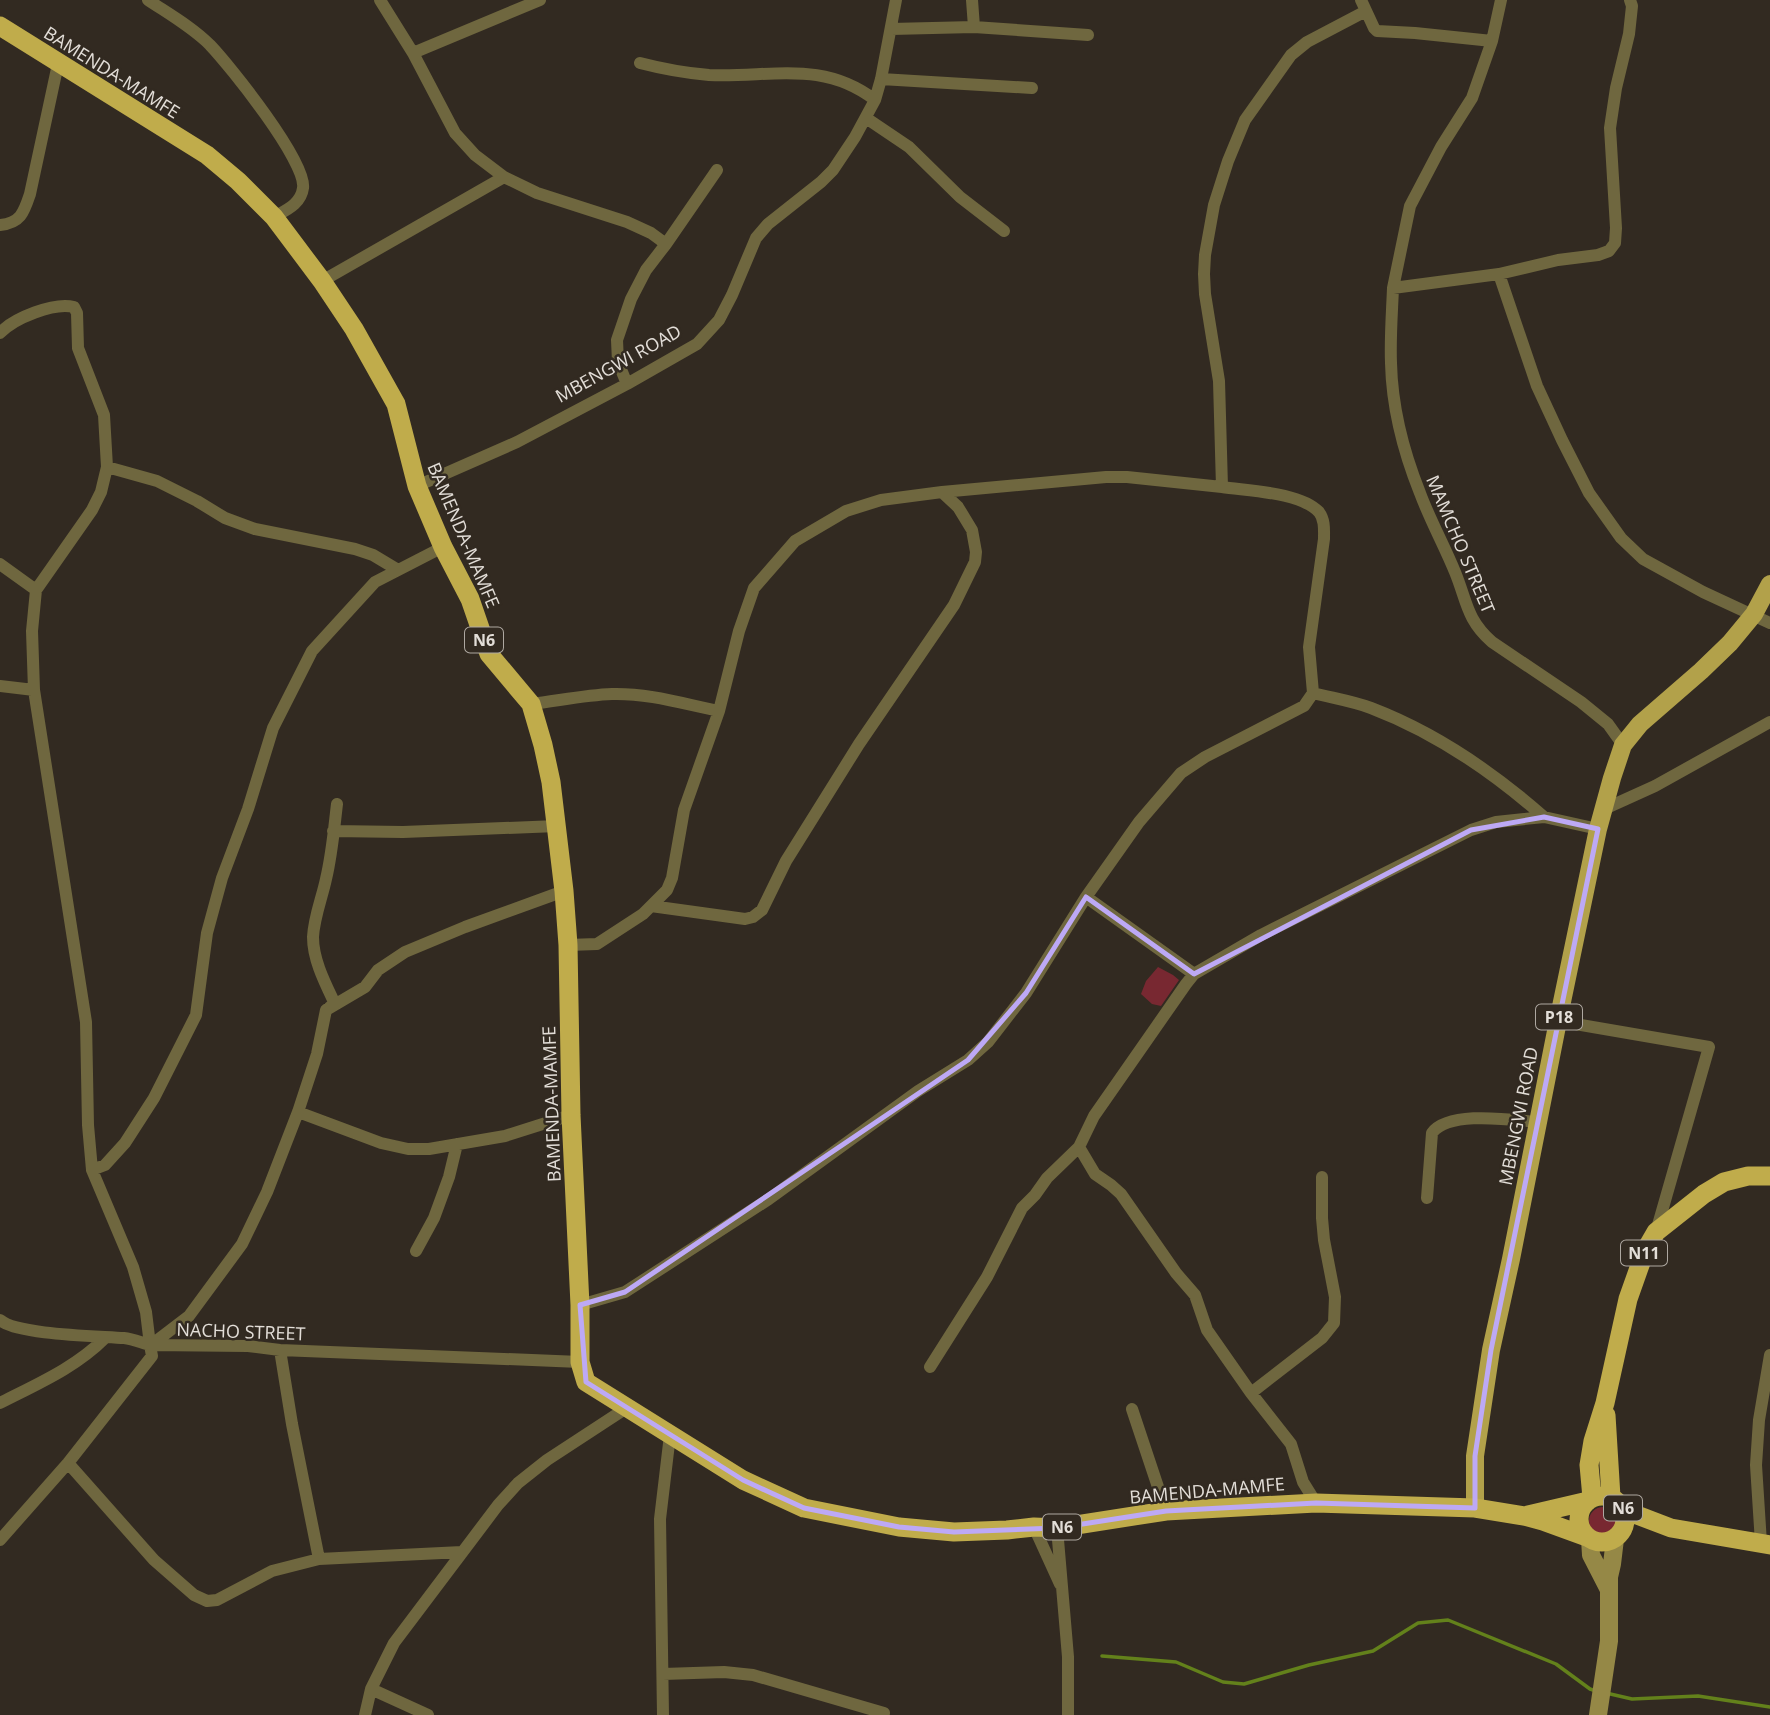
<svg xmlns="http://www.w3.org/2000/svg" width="1770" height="1715" font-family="'Open Sans',sans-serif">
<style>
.green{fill:#782831}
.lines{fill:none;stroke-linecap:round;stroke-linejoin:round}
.stream{stroke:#63811b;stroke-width:3.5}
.minor{stroke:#6f673f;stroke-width:12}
.secondary{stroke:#958846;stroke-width:18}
.primary{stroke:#b2a14a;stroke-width:18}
.trunk{stroke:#c0ac4b;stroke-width:19}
.marked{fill:none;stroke:#bda9f5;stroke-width:5;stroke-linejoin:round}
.labels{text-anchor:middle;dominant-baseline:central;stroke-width:5;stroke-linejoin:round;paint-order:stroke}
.shield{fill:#322a21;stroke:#aea8a1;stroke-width:2}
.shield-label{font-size:16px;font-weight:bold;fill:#e3ded8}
.street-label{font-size:18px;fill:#e3ded8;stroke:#322a21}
</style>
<rect width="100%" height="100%" fill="#322a21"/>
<!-- green -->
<path class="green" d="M 1158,967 L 1173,975 L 1179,980 L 1161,1006 L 1152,1004 L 1141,994 L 1146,981 Z
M1589 1521a14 14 0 1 1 28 0a14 14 0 1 1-28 0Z"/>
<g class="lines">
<!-- stream -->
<path class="stream" d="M 1102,1656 L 1176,1662 L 1223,1682 L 1244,1684 L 1309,1665 L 1373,1651 L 1418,1623 L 1448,1620 L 1556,1664 L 1590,1689 L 1596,1691
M 1606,1693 L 1632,1699 L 1698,1696 L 1770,1707"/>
<!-- minor -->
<path class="minor" d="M 148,0 C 169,14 192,27 210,45 C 230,66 307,162 303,188 C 301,204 286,210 274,217
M 380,0 L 413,53 L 455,133 L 475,155 L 504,177 L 537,193 L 627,222 L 651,233 L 666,244 L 646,270 L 631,299 L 617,340 L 618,362 L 627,384
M 972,0 L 974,27
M 1361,0 L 1374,28 L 1377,31 L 1415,33 L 1492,41
M 1501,0 L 1492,41 L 1472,98 L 1441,147 L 1410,206 L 1393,288 L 1499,274 L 1558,260 L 1598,255 L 1609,251 L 1615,243 L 1616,228 L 1610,128 L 1616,88 L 1629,34 L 1632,6 L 1630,0
M 891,29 L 974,27 L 1088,35
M 413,53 L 540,0
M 640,63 C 663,69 685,73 709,75 C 769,78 822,59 875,100
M 881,79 L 1032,88
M 866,118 L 909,147 L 960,197 L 1004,231
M 0,225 C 21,223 24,212 30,194 L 58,64
M 666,244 L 717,170
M 1499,274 L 1537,386 L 1562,440 L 1589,493 L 1621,538 L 1643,559 L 1703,592 L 1770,623
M 322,281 L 504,177
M 1393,288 C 1392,313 1390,338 1391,363 C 1392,407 1404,453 1420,493 C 1430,520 1444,545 1455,572 C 1467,601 1466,619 1492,642 L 1581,702 L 1608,724 L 1623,745
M 0,333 C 14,318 54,302 74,307 L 77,313 L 78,348 L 104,415 L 107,467 L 101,492 L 92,510 L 36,590
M 107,467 L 157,481 L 197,501 L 225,518 L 255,529 L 355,549 L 373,555 L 398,570
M 417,486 L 517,442 L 627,384 L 697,344 L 719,320 L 732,295 L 756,238 L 768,224 L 821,182 L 833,170 L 855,137 L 875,100 L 881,79 L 896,0
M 0,564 L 36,590 L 32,631 L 34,690 L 86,1022 L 88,1125 L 92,1170 L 133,1267 L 146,1312 L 150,1345
M 0,686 L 34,690
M 1313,693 L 1309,647 L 1324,539 C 1324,530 1325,520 1319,512 C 1300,492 1248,491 1222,487 L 1219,381 L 1205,294 L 1204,274 L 1205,255 L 1214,205 L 1228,161 L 1245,120 L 1291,55 L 1307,42 L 1366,11
M 531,704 C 557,701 585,695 612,694 C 648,693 684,704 719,711
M 1602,810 L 1655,786 L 1770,722
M 333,831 L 403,832 L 557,826
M 1086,897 L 1139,822 L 1181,773 L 1205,757 L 1304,706 L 1313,693 C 1332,698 1352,701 1371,708 C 1434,732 1494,773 1544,817
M 651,906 L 745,919 L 753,917 L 762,910 L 786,861 L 859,744 L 954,605 L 975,562 L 976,552 L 972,530 L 958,507 L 942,492
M 568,945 L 597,944 L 643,914 L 667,890 L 672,878 L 684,810 L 719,711 L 739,631 L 754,588 L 795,541 L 846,511 L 881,500 L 942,492 L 1106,477 L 1127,477 L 1222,487
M 330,1007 L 335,1004 C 325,983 313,960 313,937 C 314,917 322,898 326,879 C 332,854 334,829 337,804
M 1558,1021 L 1709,1047 L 1656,1232
M 298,1112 L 381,1143 L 408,1149 L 429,1149 L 505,1136 L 571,1115
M 1079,1147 L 1095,1174 L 1111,1185 L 1121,1194 L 1176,1273 L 1195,1295 L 1207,1330 L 1251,1393 L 1291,1444 L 1303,1482 L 1316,1503
M 92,1170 L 105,1165 L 125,1143 L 154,1098 L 196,1015 L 207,933 L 222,878 L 248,809 L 273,728 L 312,651 L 375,582 L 443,547
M 1427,1198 L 1432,1133 C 1449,1110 1512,1120 1538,1122
M 416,1251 L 434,1218 L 449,1177 L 457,1144
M 580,1305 L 625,1292 L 769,1199 L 918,1091 L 968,1060 L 988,1042 L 1026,993 L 1086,897 L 1194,974
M 0,1320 C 16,1335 99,1336 124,1338 C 133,1339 142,1343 150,1345
M 151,1345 L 189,1316 L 242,1244 L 267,1192 L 298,1112 L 317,1054 L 326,1010 L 365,987 L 378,970 L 405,952 L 465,927 L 564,891
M 280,1350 L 292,1424 L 319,1559
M 930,1367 L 987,1277 L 1022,1208 L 1035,1195 L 1047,1178 L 1079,1147 L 1094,1116 L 1186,984 L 1194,974 L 1261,935 L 1471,830 L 1496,822 L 1544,817 L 1598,829
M 1251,1393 L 1322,1338 L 1334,1323 L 1335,1297 L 1324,1240 L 1322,1218 L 1322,1177
M 0,1403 C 37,1384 75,1368 105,1338
M 1132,1409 L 1166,1511
M 68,1463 L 154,1560 L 194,1595 L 207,1601 L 217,1600 L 272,1571 L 319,1559 L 462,1552
M 1034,1527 L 1060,1584
M 1057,1528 L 1068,1657 L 1068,1715
M 0,1540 L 68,1463 L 152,1356 L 150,1345 L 248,1346 L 280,1350 L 580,1362
M 1761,1543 L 1756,1465 L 1759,1420 L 1770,1355
M 663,1674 L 724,1672 L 753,1675 L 884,1713
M 371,1689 L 428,1715
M 365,1715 L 371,1689 L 394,1643 L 498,1505 L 518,1483 L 547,1460 L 628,1407
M 663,1715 L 660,1519 L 670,1435"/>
<!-- secondary -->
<path class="secondary" d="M 1590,1539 L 1591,1555 L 1609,1590
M 1598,1715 L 1609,1641 L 1609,1577 L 1612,1564 L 1615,1539"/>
<!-- primary -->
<path class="primary" d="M 1475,1508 L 1475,1456 L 1491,1350 L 1511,1259 L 1558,1021 L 1598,829 L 1612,778 L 1623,745 L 1640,724 L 1701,671 L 1730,643 L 1754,614 L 1770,584"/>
<!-- trunk -->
<path class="trunk" d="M 0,26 L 207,155 L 238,181 L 274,217 L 322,281 L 354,329 L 396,404 L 417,486 L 443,547 L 470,599 L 489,654 L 531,704 L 543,745 L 551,782 L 564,891 L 568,945 L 571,1115 L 580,1305 L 580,1362 L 586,1382 L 743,1480 L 804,1508 L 899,1527 L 954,1532 L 1007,1530 L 1034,1527 L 1057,1528 L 1166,1511 L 1316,1503 L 1475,1508 L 1524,1516 L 1543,1521 L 1587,1537
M 1606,1415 L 1611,1497
M1579 1519a23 23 0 1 1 46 0a23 23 0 1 1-46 0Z
M 1592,1498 L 1589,1465 L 1593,1441 L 1605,1403 L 1628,1299 L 1645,1251 L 1656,1232 L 1704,1194 L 1724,1182 L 1748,1176 L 1770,1176
M 1624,1510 L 1671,1528 L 1770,1545
M 1528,1515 L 1588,1501"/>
</g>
<!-- marked area -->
<path class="marked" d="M 1544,817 L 1598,829 L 1491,1350 L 1475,1456 L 1475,1508 L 1316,1503 L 1166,1511 L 1057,1528 L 954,1532 L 899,1527 L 804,1508 L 743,1480 L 586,1382 L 580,1305 L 625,1292 L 968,1060 L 1026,993 L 1086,897 L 1194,974 L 1471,830 Z"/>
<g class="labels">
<!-- shield labels -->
<g class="shield">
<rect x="465" y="627.5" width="38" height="25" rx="5"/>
<rect x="1536" y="1004.5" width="46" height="25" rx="5"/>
<rect x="1621" y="1240.5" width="46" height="25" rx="5"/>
<rect x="1604" y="1495.5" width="38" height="25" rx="5"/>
<rect x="1043" y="1514.5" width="38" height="25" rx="5"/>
</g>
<g class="shield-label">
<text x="484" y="640">N6</text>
<text x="1559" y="1017">P18</text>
<text x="1644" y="1253">N11</text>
<text x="1623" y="1508">N6</text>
<text x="1062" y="1527">N6</text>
</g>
<!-- street labels -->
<g class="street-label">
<text transform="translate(112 72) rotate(32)">BAMENDA-MAMFE</text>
<text transform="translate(618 363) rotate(-29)">MBENGWI ROAD</text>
<text transform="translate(464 535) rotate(67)">BAMENDA-MAMFE</text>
<text transform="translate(1461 544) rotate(67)">MAMCHO STREET</text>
<text transform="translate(551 1104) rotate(-92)">BAMENDA-MAMFE</text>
<text transform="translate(1518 1116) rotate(-79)">MBENGWI ROAD</text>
<text transform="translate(241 1331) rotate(2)">NACHO STREET</text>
<text transform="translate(1207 1490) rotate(-5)">BAMENDA-MAMFE</text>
</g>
</g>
</svg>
